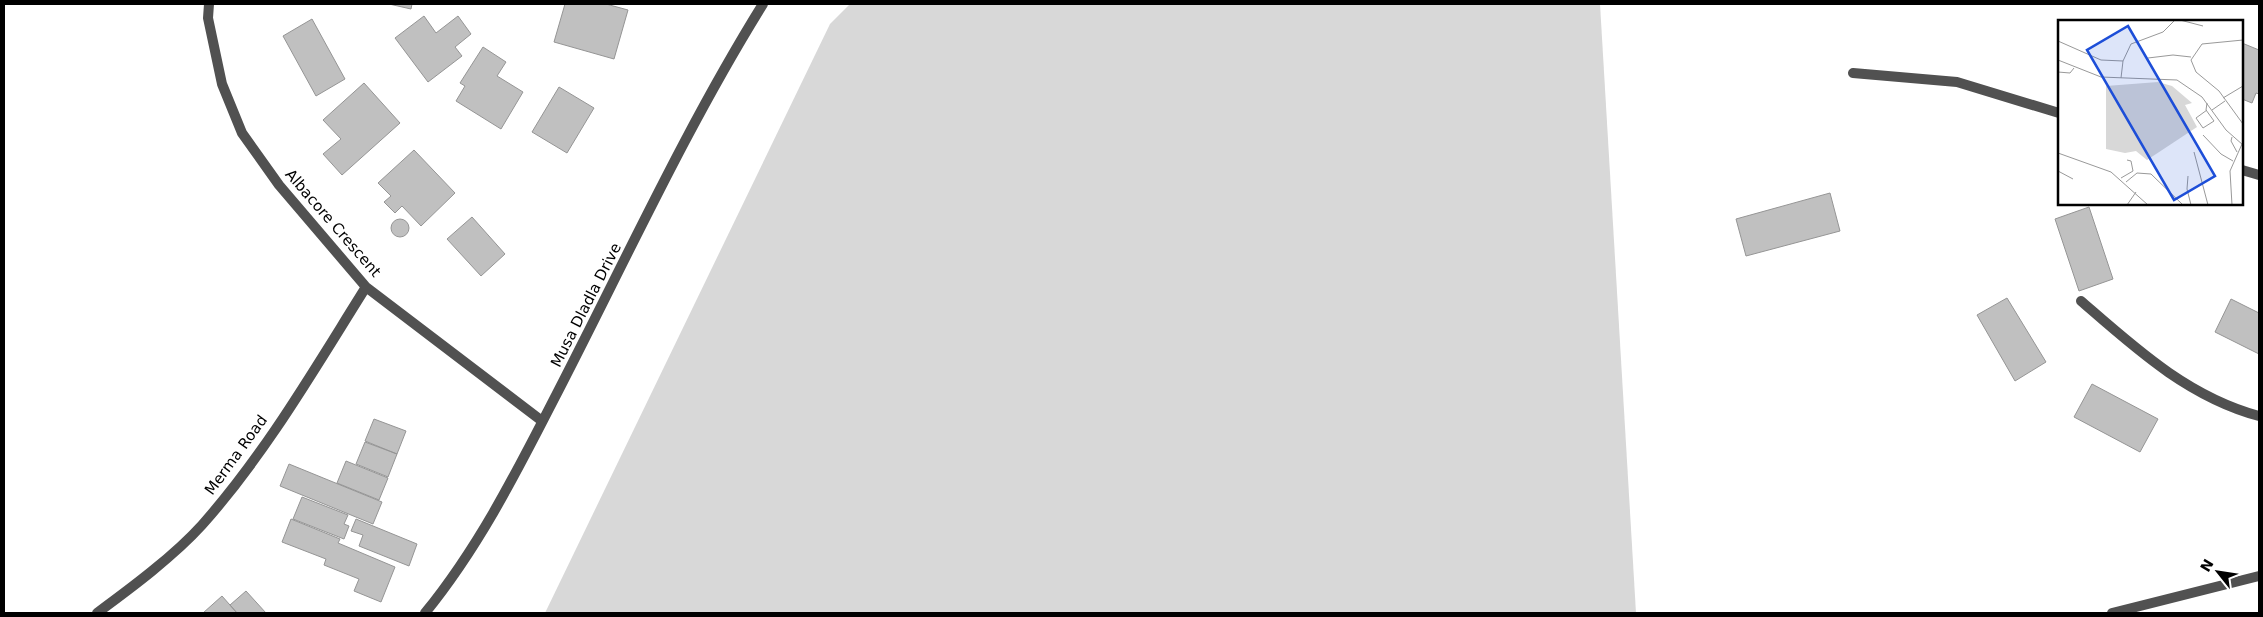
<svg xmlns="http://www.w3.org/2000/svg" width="2263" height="617" font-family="'DejaVu Sans',sans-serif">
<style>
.green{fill:#d8d8d8}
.building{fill:#c0c0c0;stroke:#959595}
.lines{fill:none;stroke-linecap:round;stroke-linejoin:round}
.minor{stroke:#515151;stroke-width:10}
.tertiary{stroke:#515151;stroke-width:10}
.labels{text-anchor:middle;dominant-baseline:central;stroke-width:4.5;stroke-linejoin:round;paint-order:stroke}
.street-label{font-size:15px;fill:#000;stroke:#fff}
.inset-road{fill:none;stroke:#999;stroke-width:1}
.view{fill:#1d4ed8;fill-opacity:0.15;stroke:#1d4ed8;stroke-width:2.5}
.inset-edge{fill:none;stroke:#000;stroke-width:2.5}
</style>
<rect width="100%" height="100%" fill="#fff"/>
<!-- green -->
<path class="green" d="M 850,4 L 1600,4 L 1636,613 L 545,613 L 830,24 Z"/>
<!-- building -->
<path class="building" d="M 389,4 L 412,4 L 411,9 Z
M 565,4 L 606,4 L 628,10 L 614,59 L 554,42 Z
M 424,16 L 436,33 L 458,16 L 471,34 L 455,47 L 462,56 L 428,82 L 395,38 Z
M 312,19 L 345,79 L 316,96 L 283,36 Z
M 2242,43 L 2259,50 L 2259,94 L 2256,93 L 2252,103 L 2242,99 Z
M 483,47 L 506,62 L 497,76 L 523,92 L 501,129 L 456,101 L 465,86 L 460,83 Z
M 364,83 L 400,123 L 342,175 L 323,154 L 341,139 L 323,120 Z
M 559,87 L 594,108 L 567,153 L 532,132 Z
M 414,150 L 455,193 L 421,226 L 402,206 L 395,213 L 384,202 L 391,196 L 378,183 Z
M 1830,193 L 1840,231 L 1746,256 L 1736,219 Z
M 2089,207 L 2113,279 L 2079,291 L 2055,219 Z
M 472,217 L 505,254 L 481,276 L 447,239 Z
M391 228a9 9 0 1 1 18 0a9 9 0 1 1-18 0Z
M 2007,298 L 2046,362 L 2015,381 L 1977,315 Z
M 2231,299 L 2259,313 L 2259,354 L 2215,332 Z
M 2092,384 L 2158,419 L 2140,452 L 2074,417 Z
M 374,419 L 406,431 L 397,454 L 365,441 Z
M 365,442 L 397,454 L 388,477 L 356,464 Z
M 346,461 L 388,478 L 379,500 L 337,483 Z
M 289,464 L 382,502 L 373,524 L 280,486 Z
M 302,497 L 348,515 L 344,524 L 349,526 L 344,539 L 293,519 Z
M 291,519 L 340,539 L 338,543 L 395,567 L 381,602 L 354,591 L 359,579 L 324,565 L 326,559 L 282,542 Z
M 356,519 L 417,544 L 409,566 L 359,546 L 363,535 L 351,531 Z
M 246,591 L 266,613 L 237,613 L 230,605 Z
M 222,596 L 237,613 L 203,613 Z"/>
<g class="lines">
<!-- minor -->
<path class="minor" d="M 209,4 L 208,18 L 222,84 L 242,133 L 279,185 L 366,287 L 542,421
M 1853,73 L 1957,82 L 2059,113
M 2242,170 L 2259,175
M 2081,301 C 2135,348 2188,397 2259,416
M 97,613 C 131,588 174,556 202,525 C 266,453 315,368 366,287
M 2112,613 L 2259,576"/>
<!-- tertiary -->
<path class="tertiary" d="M 425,613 C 478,548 515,475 553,401 C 622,268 684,131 763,4"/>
</g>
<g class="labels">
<!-- street labels -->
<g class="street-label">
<text transform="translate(333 223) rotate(49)">Albacore Crescent</text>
<text transform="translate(586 305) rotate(-63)">Musa Dladla Drive</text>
<text transform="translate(236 455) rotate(-54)">Merma Road</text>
</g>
</g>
<!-- overview -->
<g transform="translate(2058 20)">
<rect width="185" height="185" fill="#fff"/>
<path d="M 100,62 L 114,66 L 134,83 L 127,85 L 139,107 L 89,140 L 78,131 L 67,133 L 48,129 L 48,66 Z" fill="#d8d8d8"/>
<path class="inset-road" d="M 122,0 L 145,6M 185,20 L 144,24 L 133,40 L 138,52 L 161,71 L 185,104M 0,21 L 43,40 L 65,41M 90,38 L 115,35 L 133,37M 0,40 L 43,57 L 119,60 L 144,77 L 168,110 L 185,125M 0,52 L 12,53 L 16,48M 63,58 L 65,41 L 73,24 L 105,12 L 117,0M 165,78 L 185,66M 149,83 L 148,90 L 156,101M 149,90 L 138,98 L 145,108 L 156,101M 154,90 L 167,81M 145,115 L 163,134 L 175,141M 174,117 L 173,121 L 179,132M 136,132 L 150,185M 0,133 L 53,152 L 90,185M 0,151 L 15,159M 130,156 L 129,169 L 133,185M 63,158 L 75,151 L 73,141 L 69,140M 68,162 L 79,153 L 93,154 L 125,185M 69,185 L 78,172M 174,185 L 172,151 L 184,124"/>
<path class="view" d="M 70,6 L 157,156 L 116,180 L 29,30 Z"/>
<rect width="185" height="185" class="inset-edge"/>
</g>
<!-- border -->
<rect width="2263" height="617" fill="none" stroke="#000000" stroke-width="10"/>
<!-- north arrow -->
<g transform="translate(2218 572) rotate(300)" stroke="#ffffff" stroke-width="4" paint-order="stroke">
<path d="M0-4L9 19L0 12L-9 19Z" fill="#000000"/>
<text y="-8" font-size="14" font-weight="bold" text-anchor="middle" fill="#000000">N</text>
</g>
</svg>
